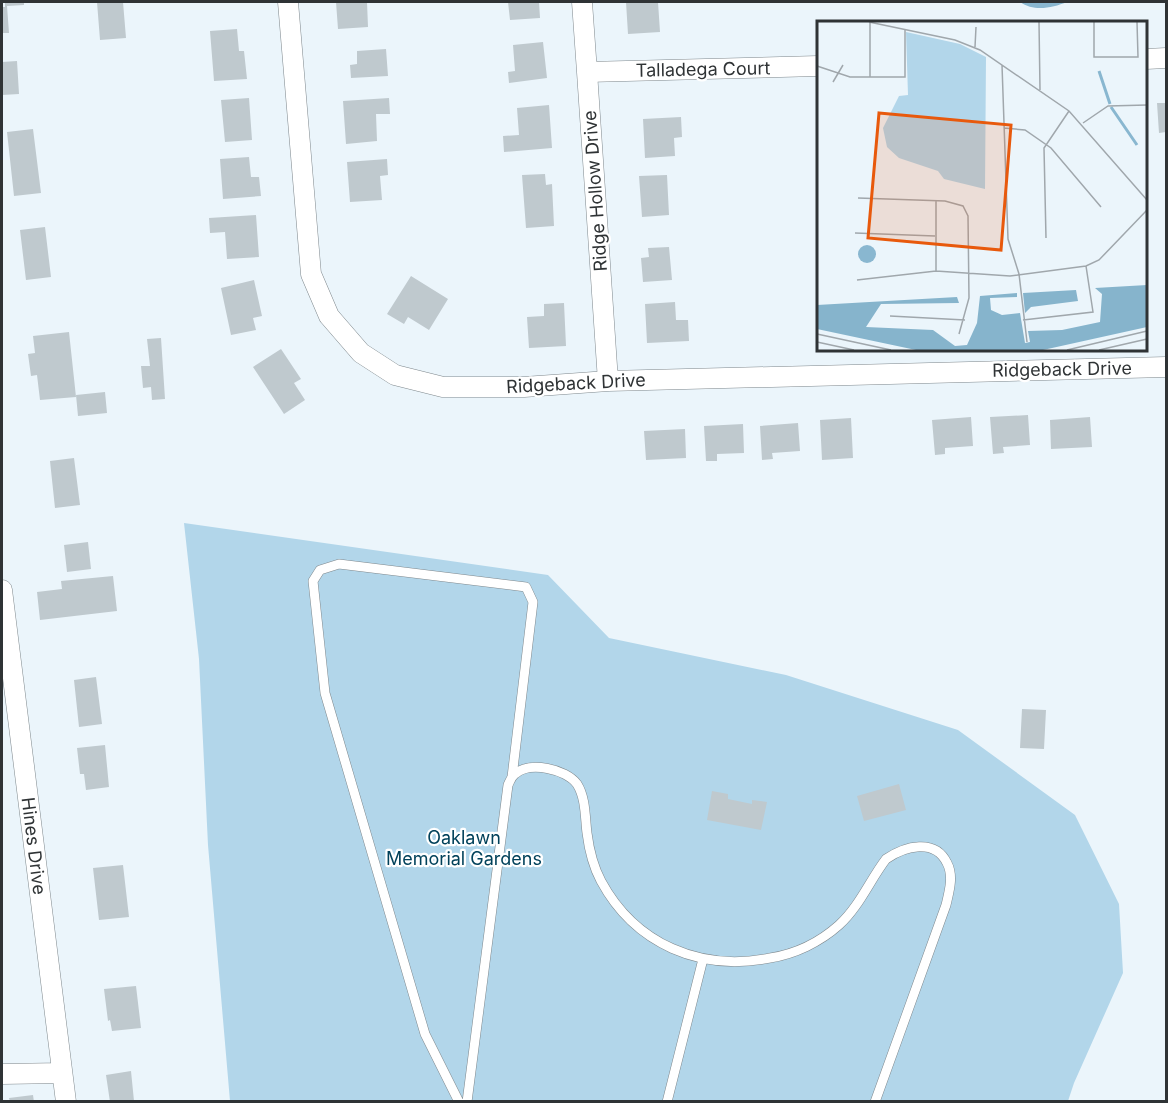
<svg xmlns="http://www.w3.org/2000/svg" width="1168" height="1103" font-family="Inter,sans-serif">
<style>
.green{fill:#b2d6ea}
.water{fill:#89b7d0}
.building{fill:#bfc9ce}
.lines{fill:none;stroke-linecap:round;stroke-linejoin:round}
.service-casing{stroke:#7f888d;stroke-width:10}
.minor-casing{stroke:#7f888d;stroke-width:21}
.service{stroke:#fff;stroke-width:9}
.minor{stroke:#fff;stroke-width:20}
.labels{text-anchor:middle;dominant-baseline:central;stroke-width:4.5;stroke-linejoin:round;paint-order:stroke}
.street-label{font-size:18px;fill:#2f3335;stroke:#fff}
.park-label{font-size:18px;fill:#00415a;stroke:#fff}
.inset-river{fill:none;stroke:#89b7d0;stroke-width:3}
.inset-road{fill:none;stroke:#a0a7ac;stroke-width:1.5}
.view{fill:#e8590c;fill-opacity:0.15;stroke:#e8590c;stroke-width:3}
.inset-edge{fill:none;stroke:#2f3335;stroke-width:3}
</style>
<rect width="100%" height="100%" fill="#ebf5fb"/>
<!-- green -->
<path class="green" d="M 184,523 L 548,575 L 609,638 L 786,675 L 958,730 L 1075,815 L 1119,904 L 1123,973 L 1074,1083 L 1068,1101 L 230,1101 L 208,845 L 199,659 Z"/>
<!-- water -->
<path class="water" d="M 1020,2 L 1067,2 C 1052,8 1034,12 1020,2 Z"/>
<!-- building -->
<path class="building" d="M 5,2 L 24,2 L 24,5 L 7,6 L 9,33 L 2,33 L 2,7 L 5,7 Z
M 97,2 L 123,2 L 126,38 L 100,40 Z
M 336,2 L 367,2 L 368,27 L 338,29 Z
M 508,2 L 539,2 L 540,18 L 510,20 Z
M 626,2 L 658,2 L 660,32 L 628,34 Z
M 237,29 L 239,51 L 244,51 L 247,79 L 214,81 L 210,31 Z
M 543,42 L 547,78 L 509,83 L 508,72 L 515,71 L 513,45 Z
M 386,49 L 388,76 L 351,78 L 350,65 L 357,64 L 357,51 Z
M 17,61 L 19,94 L 2,95 L 2,62 Z
M 249,98 L 252,140 L 225,142 L 221,100 Z
M 389,98 L 390,114 L 376,114 L 377,141 L 346,144 L 343,101 Z
M 1157,103 L 1166,103 L 1166,132 L 1159,133 Z
M 549,105 L 552,148 L 504,152 L 503,136 L 519,135 L 517,108 Z
M 681,117 L 682,137 L 674,138 L 675,156 L 645,158 L 643,119 Z
M 33,129 L 41,193 L 14,196 L 7,132 Z
M 249,157 L 251,177 L 259,177 L 261,196 L 223,199 L 220,159 Z
M 387,159 L 388,175 L 380,176 L 382,200 L 350,202 L 347,162 Z
M 545,174 L 546,185 L 552,184 L 554,226 L 526,228 L 522,175 Z
M 667,175 L 669,215 L 642,217 L 639,176 Z
M 256,215 L 259,257 L 227,259 L 225,232 L 210,233 L 209,218 Z
M 45,227 L 51,277 L 26,280 L 20,230 Z
M 669,247 L 672,280 L 643,282 L 641,258 L 649,257 L 648,248 Z
M 411,276 L 448,299 L 429,330 L 408,317 L 404,324 L 387,314 Z
M 254,280 L 262,316 L 253,318 L 256,330 L 231,335 L 221,288 Z
M 675,302 L 676,320 L 688,320 L 689,341 L 647,343 L 645,304 Z
M 564,303 L 566,346 L 529,348 L 527,317 L 544,316 L 544,304 Z
M 69,332 L 76,397 L 40,400 L 37,375 L 31,376 L 28,354 L 35,353 L 33,336 Z
M 161,338 L 165,399 L 152,400 L 151,387 L 143,388 L 141,366 L 150,366 L 147,339 Z
M 281,349 L 301,379 L 294,383 L 305,400 L 284,414 L 253,367 Z
M 105,392 L 107,413 L 78,416 L 76,395 Z
M 1028,415 L 1030,445 L 1003,447 L 1004,453 L 993,454 L 990,417 Z
M 971,417 L 973,446 L 945,448 L 945,454 L 935,455 L 932,420 Z
M 1090,417 L 1092,447 L 1051,449 L 1050,420 Z
M 851,418 L 853,458 L 822,460 L 820,420 Z
M 798,423 L 800,451 L 772,453 L 773,459 L 762,460 L 760,426 Z
M 743,424 L 744,453 L 717,454 L 717,461 L 706,461 L 704,426 Z
M 685,429 L 686,458 L 646,460 L 644,431 Z
M 74,458 L 80,505 L 55,508 L 50,461 Z
M 88,542 L 91,569 L 67,572 L 64,545 Z
M 113,576 L 117,611 L 40,620 L 37,592 L 62,589 L 61,581 Z
M 96,677 L 102,724 L 79,727 L 74,680 Z
M 1022,709 L 1046,710 L 1044,749 L 1020,748 Z
M 105,745 L 109,787 L 86,790 L 84,774 L 80,774 L 77,748 Z
M 899,784 L 906,810 L 864,821 L 857,796 Z
M 712,791 L 728,794 L 728,799 L 752,804 L 752,800 L 767,802 L 761,830 L 707,820 Z
M 123,865 L 129,917 L 99,920 L 93,868 Z
M 136,986 L 141,1028 L 112,1031 L 110,1020 L 108,1021 L 104,989 Z
M 131,1071 L 134,1101 L 110,1102 L 106,1075 Z
M 33,1095 L 34,1102 L 10,1102 L 9,1098 Z"/>
<g class="lines">
<!-- service casing -->
<g class="service-casing">
<path id="service" d="M 459,1102 L 425,1034 L 325,693 L 313,581 L 320,570 L 339,564 L 526,587 L 533,602 L 512,777
M 467,1102 L 508,785 C 510,781 511,777 515,774 C 530,761 566,769 577,784 C 586,798 585,818 587,833 C 589,849 593,866 601,881 C 635,944 700,972 770,958 C 795,954 820,942 839,925 C 859,907 870,880 886,859 C 905,846 935,838 947,863 C 954,876 949,892 946,905 L 875,1102
M 667,1102 L 703,959"/>
</g>
<!-- minor casing -->
<g class="minor-casing">
<path id="minor" d="M 288,2 L 311,274 L 329,316 L 361,353 L 395,375 L 443,387 L 524,387 L 608,381 L 1166,367
M 582,2 L 587,72 L 608,381
M 1146,59 L 1166,58
M 587,72 L 818,66
M 2,590 L 66,1102
M 2,1074 L 62,1073"/>
</g>
<!-- service -->
<use href="#service" class="service"/>
<!-- minor -->
<use href="#minor" class="minor"/>
</g>
<g class="labels">
<!-- street labels -->
<g class="street-label">
<text transform="translate(703 69) rotate(-1)">Talladega Court</text>
<text transform="translate(595 191) rotate(-94)">Ridge Hollow Drive</text>
<text transform="translate(1062 369) rotate(-1)">Ridgeback Drive</text>
<text transform="translate(576 383) rotate(-3)">Ridgeback Drive</text>
<text transform="translate(34 846) rotate(83)">Hines Drive</text>
</g>
<!-- park labels -->
<g class="park-label">
<text x="464" y="837">Oaklawn<tspan x="464" dy="21">Memorial Gardens</tspan></text>
</g>
</g>
<!-- overview -->
<g transform="translate(817 21)">
<rect width="330" height="330" fill="#ebf5fb"/>
<path d="M 89,11 L 143,23 L 169,36 L 168,168 L 127,158 L 121,150 L 82,137 L 70,126 L 66,107 L 82,75 L 91,74 Z" fill="#b2d6ea"/>
<path d="M 330,264 L 330,306 L 226,329 L 99,329 L 0,308 L 0,284 L 140,276 L 142,282 L 64,283 L 49,306 L 116,309 L 138,325 L 150,324 L 160,302 L 163,275 L 200,272 L 200,276 L 173,277 L 174,289 L 185,294 L 203,292 L 208,322 L 213,321 L 211,310 L 245,309 L 283,301 L 285,273 L 278,267 ZM 259,269 L 261,280 L 214,286 L 208,292 L 206,272 Z" fill="#86b4cc"/>
<path d="M41 233a9 9 0 1 1 18 0a9 9 0 1 1-18 0Z" fill="#89b7d0"/>
<path class="inset-river" d="M 282,50 L 293,83M 294,86 L 320,124"/>
<path class="inset-road" d="M 52,1 L 138,19 L 163,29 L 252,90 L 330,179M 222,1 L 223,69M 277,1 L 277,36 L 321,36 L 320,1M 53,2 L 53,56M 158,26 L 159,6M 185,44 L 191,218 L 202,253 L 210,321M 0,45 L 33,56 L 88,56 L 88,9M 16,61 L 26,44M 266,102 L 291,85 L 330,84M 187,107 L 208,109 L 234,127 L 284,186M 41,177 L 128,180 L 146,185 L 151,195 L 152,277 L 142,313M 119,180 L 119,250M 38,212 L 118,215M 229,217 L 227,127 L 252,90M 40,259 L 119,250 L 193,255 L 269,245 L 282,239 L 330,189M 73,295 L 148,299M 206,299 L 276,291 L 269,245M 0,313 L 74,329M 0,321 L 37,329M 250,329 L 330,310M 282,329 L 330,318"/>
<path class="view" d="M 62,92 L 194,104 L 184,229 L 51,217 Z"/>
<rect width="330" height="330" class="inset-edge"/>
</g>
<!-- border -->
<rect width="1168" height="1103" fill="none" stroke="#2f3335" stroke-width="6"/>
</svg>
